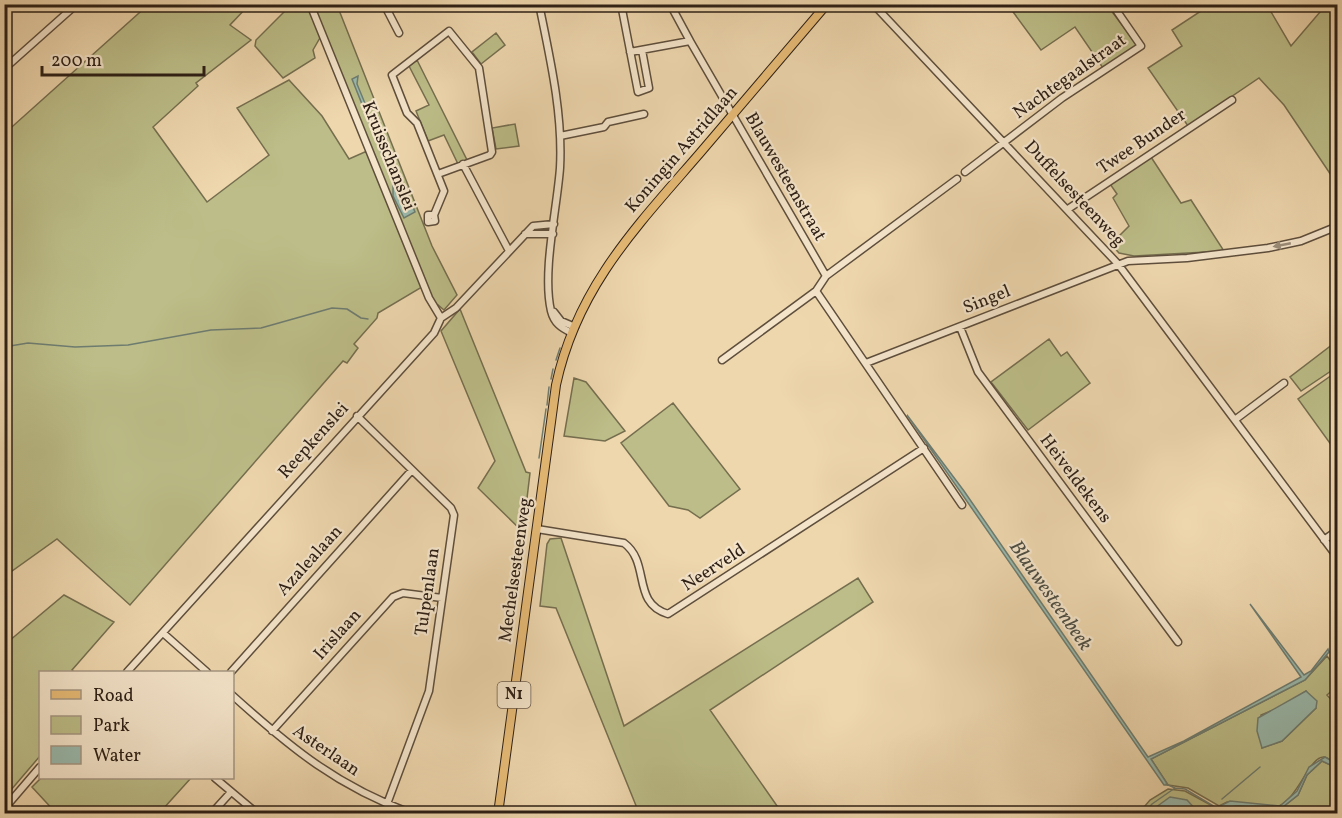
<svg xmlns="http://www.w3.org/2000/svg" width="1342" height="818" font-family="Vollkorn,serif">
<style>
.green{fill:#bcbd88;stroke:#756e4f;stroke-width:1.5;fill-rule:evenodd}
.water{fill:#99b9ac;stroke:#6e7c70;stroke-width:1.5}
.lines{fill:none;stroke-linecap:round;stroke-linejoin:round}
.stream{stroke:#6e7c70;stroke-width:1.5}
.minor-casing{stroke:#5e4e3c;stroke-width:9}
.major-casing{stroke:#2e2016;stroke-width:10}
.minor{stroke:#f4e4ca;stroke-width:6}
.major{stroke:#e7bb76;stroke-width:8}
.oneway{fill:#9b8c79}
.labels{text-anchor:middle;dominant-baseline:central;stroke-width:4.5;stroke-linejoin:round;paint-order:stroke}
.shield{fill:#f4e4ca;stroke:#695b4c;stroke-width:1.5}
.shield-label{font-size:16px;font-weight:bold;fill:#2e2016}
.street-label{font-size:18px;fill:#2e2016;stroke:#f4e4ca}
.water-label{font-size:20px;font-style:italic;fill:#4e4e43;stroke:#f4e4ca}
</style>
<rect width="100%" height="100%" fill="#eed6ad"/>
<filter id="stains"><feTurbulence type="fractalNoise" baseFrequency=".00333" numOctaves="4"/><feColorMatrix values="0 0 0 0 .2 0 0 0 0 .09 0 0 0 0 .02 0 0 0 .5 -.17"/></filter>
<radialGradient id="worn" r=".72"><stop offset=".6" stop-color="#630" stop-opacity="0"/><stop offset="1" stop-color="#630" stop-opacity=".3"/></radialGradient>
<!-- green -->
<path class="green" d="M 148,5 L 249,5 L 230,25 L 251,40 L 196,83 L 198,86 L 153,127 L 207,202 L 269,155 L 237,108 L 289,80 L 322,116 L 349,159 L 367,151 L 422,287 L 378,313 L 377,318 L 354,344 L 358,348 L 347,363 L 343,361 L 130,605 L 57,539 L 5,576 L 4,134 Z
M 291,5 L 308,5 L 321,36 L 313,50 L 315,58 L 283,78 L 255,46 L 256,40 Z
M 310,5 L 337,5 L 432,246 L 457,295 L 444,310 L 438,305 L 434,308 Z
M 1008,5 L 1107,5 L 1137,45 L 1103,68 L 1075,27 L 1041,50 Z
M 1210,5 L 1267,5 L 1291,46 L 1326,5 L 1337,5 L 1337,184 L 1284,105 L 1259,78 L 1188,126 L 1148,68 L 1182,46 L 1172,30 Z
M 496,33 L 505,45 L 481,64 L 472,52 Z
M 417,60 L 467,160 L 458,164 L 444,135 L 428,141 L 416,111 L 429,105 L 409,66 Z
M 515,124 L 519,146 L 496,149 L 492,128 Z
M 1151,157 L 1181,203 L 1191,200 L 1224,251 L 1134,256 L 1119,253 L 1111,244 L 1129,226 L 1113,198 L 1117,194 L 1110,184 Z
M 460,309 L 526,472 L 530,473 L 523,532 L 478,488 L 495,461 L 441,331 Z
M 1049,339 L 1061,356 L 1067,352 L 1090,383 L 1028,430 L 991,382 Z
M 1337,341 L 1337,370 L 1334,369 L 1301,391 L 1290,377 Z
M 1332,375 L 1337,383 L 1337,453 L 1298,399 Z
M 574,378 L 586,382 L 625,431 L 605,441 L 564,436 Z
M 673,403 L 740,489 L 700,518 L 688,510 L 669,506 L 621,443 Z
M 561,538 L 624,726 L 858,578 L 873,602 L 710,710 L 782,813 L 639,813 L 556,608 L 540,606 L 547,544 L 550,539 Z
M 64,595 L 114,622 L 72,670 L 74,672 L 40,672 L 40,756 L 5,797 L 5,636 L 9,641 Z
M 1327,656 L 1335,667 L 1337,666 L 1337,686 L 1327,695 L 1337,706 L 1337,764 C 1334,762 1328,758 1324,757 C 1309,756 1298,801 1276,807 L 1227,802 L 1219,806 L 1188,788 L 1168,785 L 1151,759 L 1305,680 ZM 1306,691 L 1316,708 L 1282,741 L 1262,748 L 1261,715 L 1283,706 Z
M 1322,761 L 1337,768 L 1337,813 L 1220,814 C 1231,795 1262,813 1279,810 L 1298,795 L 1307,775 Z
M 41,778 L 191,778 L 163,809 L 167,813 L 57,814 L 32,787 Z
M 1168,789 L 1185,791 L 1220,810 L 1218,814 L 1138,814 L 1150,800 Z"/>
<!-- water -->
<path class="water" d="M 358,76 L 357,84 L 397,181 L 408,195 L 415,212 L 404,218 L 393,196 L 393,182 L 352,79 Z
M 907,415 L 964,491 L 1148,757 L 1184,741 L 1301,677 L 1250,604 L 1304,675 L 1311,671 L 1328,649 L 1329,652 L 1305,680 L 1151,759 L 1168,785 L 1164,785 Z
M 1306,691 L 1317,701 L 1316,708 L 1282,741 L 1262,748 L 1257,731 L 1258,718 Z
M 1325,757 L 1337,764 L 1337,768 L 1322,761 L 1307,775 L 1298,795 L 1279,810 C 1252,816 1246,796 1218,813 L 1220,806 L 1230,801 L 1280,806 L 1297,791 L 1309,767 Z
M 1170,797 L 1187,800 L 1199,813 L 1148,813 Z"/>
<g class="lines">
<!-- stream -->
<path class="stream" d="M 4,347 L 28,343 L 75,347 L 128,345 L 211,330 L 261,328 L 332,308 L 347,309 L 361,318 L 368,319
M 556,360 L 560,348
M 551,379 L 553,369
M 547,405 L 549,387
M 539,458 L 546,409
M 1166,784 L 1175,788
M 1222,799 L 1260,767
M 1144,814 L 1152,804 L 1175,788 L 1185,789 L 1215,807"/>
<!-- minor casing -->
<g class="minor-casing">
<path id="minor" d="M 310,4 L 429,298 L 441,318
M 384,4 L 399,33
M 539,4 C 550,58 563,114 560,168 C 557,209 542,272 551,311 C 554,323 561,328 572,333
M 621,4 L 638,92 L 649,88 L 642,50
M 670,4 L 690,41
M 873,4 L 1118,264 L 1338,558
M 630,52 L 690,41 L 826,276
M 4,69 L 77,4
M 560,136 L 604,127 L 608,122 L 644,114
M 463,164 L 508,249
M 965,172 L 1062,98 L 1141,46 L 1112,4
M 1068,209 L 1232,100
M 434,215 L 428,215 L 428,222 L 435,221 L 434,215 L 444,191 L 417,123 L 407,113 L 392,75 L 449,31 L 479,68 L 492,152 L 490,155 L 438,174
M 525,234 L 553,234
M 816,291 L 962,505
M 554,312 L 561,321 L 575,327
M 960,327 L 978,372 L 1178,642
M 722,360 L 816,291 L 826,276 L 957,179
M 866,363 L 1128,261 L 1187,258 L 1268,248 L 1301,241 L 1338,226
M 357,416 L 451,508 L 454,515 L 429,691 L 387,804
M 1236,419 L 1284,383
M 537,529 L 624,543 C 651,563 631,603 668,614 L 924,448
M 1324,540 L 1338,530
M 163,633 L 207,672
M 127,672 L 434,333 L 441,318 L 456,308 L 533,226 L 554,224
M 231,672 L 412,470
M 232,695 C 292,749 337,786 413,814
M 272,731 L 393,597 L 403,593 L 442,598
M 215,778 L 258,814
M 4,809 L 40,767
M 211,814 L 231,792"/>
</g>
<!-- major casing -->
<g class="major-casing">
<path id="major" d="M 498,814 L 556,385 C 577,287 637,226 700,153 C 742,103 785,54 827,4"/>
</g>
<!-- minor -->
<use href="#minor" class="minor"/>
<!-- major -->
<use href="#major" class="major"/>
</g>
<!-- one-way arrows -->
<defs><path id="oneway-solid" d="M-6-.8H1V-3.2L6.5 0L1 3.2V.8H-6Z" transform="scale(1.5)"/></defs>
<use class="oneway" href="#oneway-solid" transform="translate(1282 245) rotate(169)"/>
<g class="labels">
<!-- shield labels -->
<rect class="shield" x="497.5" y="682" width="33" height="26" rx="4.5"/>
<g class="shield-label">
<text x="514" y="695">N1</text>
</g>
<!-- street labels -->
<g class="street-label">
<text transform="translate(1070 77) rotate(-35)">Nachtegaalstraat</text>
<text transform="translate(1142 142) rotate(-34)">Twee Bunder</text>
<text transform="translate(682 150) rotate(-49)">Koningin Astridlaan</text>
<text transform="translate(388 156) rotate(68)">Kruisschanslei</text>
<text transform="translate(785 177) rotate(60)">Blauwesteenstraat</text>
<text transform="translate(1074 194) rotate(47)">Duffelsesteenweg</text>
<text transform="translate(987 300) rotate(-22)">Singel</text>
<text transform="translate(314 441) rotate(-48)">Reepkenslei</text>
<text transform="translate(1075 479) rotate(53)">Heiveldekens</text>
<text transform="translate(310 561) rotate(-48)">Azalealaan</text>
<text transform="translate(714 568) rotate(-33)">Neerveld</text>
<text transform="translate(516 570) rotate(-82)">Mechelsesteenweg</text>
<text transform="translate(428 592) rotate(-82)">Tulpenlaan</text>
<text transform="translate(338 635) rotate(-48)">Irislaan</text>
<text transform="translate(326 751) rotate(34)">Asterlaan</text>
</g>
<!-- water labels -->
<g class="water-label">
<text transform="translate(1050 596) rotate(55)">Blauwesteenbeek</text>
</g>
</g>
<!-- margin -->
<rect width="1342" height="818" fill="none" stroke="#eed6ad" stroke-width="24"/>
<rect x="6" y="6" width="1330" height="806" fill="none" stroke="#2e2016" stroke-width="3"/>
<rect x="12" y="12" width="1318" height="794" fill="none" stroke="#2e2016" stroke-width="1.5"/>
<!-- legend -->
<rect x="39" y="671" width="195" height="108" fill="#f4e4ca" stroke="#a59682" stroke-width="1.5"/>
<rect x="51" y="690" width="30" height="9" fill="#e7bb76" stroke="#a59682" stroke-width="1.5"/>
<text x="93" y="701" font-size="18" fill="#2e2016">Road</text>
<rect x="51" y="716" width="30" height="18" fill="#bcbd88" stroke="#a59682" stroke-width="1.5"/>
<text x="93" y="731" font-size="18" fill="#2e2016">Park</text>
<rect x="51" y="746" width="30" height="18" fill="#99b9ac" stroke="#a59682" stroke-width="1.5"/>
<text x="93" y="761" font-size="18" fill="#2e2016">Water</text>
<!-- scale -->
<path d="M42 66v9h162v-9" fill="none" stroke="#2e2016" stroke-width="3"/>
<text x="51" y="66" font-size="18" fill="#2e2016" stroke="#f4e4ca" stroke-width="4.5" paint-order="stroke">200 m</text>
<rect width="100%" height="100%" filter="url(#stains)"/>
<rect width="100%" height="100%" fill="url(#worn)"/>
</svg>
